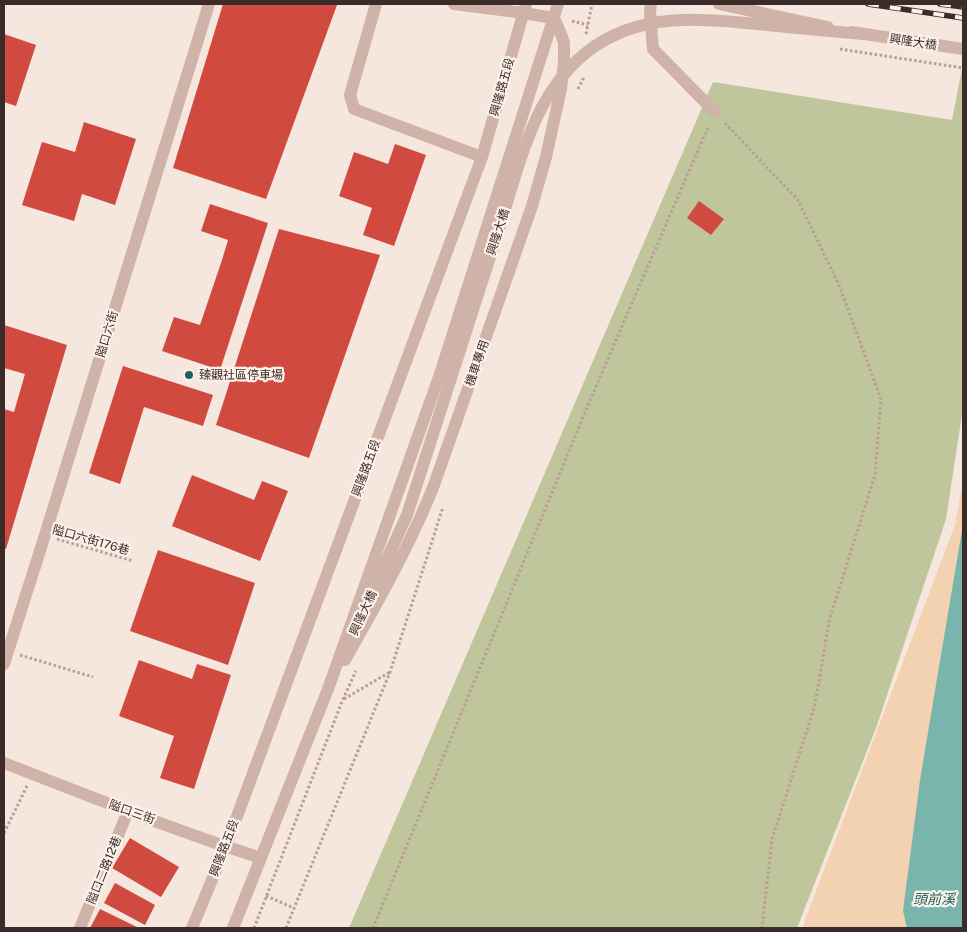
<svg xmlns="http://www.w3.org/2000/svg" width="967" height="932" font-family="'Public Sans','Noto Sans TC',sans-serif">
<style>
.green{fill:#bfc69c}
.sand{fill:#f3d2b2}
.water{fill:#7ab5ad}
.building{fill:#d14a40}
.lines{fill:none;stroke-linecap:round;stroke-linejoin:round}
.path{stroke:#bb9d92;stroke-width:3;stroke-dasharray:2.5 2.5;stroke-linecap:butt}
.minor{stroke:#cfb3a8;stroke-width:12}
.rail-casing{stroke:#3b2c29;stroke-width:5.5}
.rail{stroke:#fcf1eb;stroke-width:4;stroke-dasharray:11;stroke-linecap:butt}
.path-bridge{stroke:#bb9d92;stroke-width:3;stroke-dasharray:2.5 2.5;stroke-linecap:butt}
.minor-bridge{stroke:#cfb3a8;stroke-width:12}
.poi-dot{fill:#1a615a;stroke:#fcf1eb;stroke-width:2}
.labels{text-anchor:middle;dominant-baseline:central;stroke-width:4.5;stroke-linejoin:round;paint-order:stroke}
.street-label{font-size:12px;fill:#3b2c29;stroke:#fcf1eb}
.poi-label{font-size:12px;fill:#3b2c29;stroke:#fcf1eb;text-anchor:start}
.water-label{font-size:14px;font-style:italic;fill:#1a615a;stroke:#fcf1eb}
</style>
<rect width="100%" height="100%" fill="#f5e6de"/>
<!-- green -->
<path class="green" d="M 963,64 L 963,408 L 946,519 L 876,728 L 797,928 L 349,928 L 713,82 L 952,120 Z"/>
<!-- sand -->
<path class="sand" d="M 963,481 L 963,928 L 802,928 L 955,525 Z"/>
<!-- water -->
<path class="water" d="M 963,524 L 963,928 L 907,928 L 903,911 L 920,780 Z"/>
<!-- building -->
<path class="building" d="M 223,4 L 301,4 L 337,5 L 266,199 L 173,168 Z
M 4,34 L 36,45 L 16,106 L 4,102 Z
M 84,122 L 136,139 L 115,205 L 82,194 L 74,221 L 22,205 L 42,142 L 75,152 Z
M 395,144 L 426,155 L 394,246 L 363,235 L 372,208 L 339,196 L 354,152 L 388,164 Z
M 699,201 L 724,219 L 711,235 L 687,218 Z
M 210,204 L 268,223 L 220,370 L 162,351 L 174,317 L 200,325 L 222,260 L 228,240 L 201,231 Z
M 279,229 L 380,255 L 309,458 L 216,425 Z
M 4,325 L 67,345 L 6,549 L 4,548 L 4,409 L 14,412 L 25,374 L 4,368 Z
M 123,366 L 213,395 L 203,426 L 144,407 L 120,484 L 89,473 Z
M 192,475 L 254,500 L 262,481 L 288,491 L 260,561 L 172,526 Z
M 158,550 L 255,583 L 228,665 L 130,631 Z
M 139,660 L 192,679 L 197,664 L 231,675 L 194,789 L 160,778 L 174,736 L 119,716 Z
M 130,838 L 179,867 L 161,897 L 112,868 Z
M 115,883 L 155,905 L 145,925 L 104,903 Z
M 100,909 L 139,928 L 90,928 Z"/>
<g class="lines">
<!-- path -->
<path class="path" d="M 572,21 L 588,25
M 586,34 L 592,4
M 578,89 L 584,77
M 725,123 L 798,200 L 839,285 L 881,399 L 875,475 L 829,621 L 815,705 L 772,839 L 762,928
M 57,539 L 133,561
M 20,655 L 93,677
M 344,699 L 390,672
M 4,833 L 27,786
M 266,896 L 294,908
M 254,928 L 343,699 L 356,671
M 286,928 L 390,672 L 443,507
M 373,928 L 588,405 L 709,125"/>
<!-- minor -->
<path class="minor" d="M 376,4 L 350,95 L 354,109 L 482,157
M 651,4 L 650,13 L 653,49 L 715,112
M 719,4 L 828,27
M 852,32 L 963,49
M 363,612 L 407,515 L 498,232
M 345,660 C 377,603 410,546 434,485 L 532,206 L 546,157 L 561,89 L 564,61 L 564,43 L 561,34 L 554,18 L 523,13 L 454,4
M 4,664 L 45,535 L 209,4
M 4,763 C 89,796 174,830 261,858
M 80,928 L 128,811
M 192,928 L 226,846 L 482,157 L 526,4
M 233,928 L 328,689 L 440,374 L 558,4"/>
<!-- rail casing -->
<g class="rail-casing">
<path id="rail" d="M 868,4 L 963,18
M 940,4 L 963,7"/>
</g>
<!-- rail -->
<use href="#rail" class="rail"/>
<!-- path-bridge -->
<path class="path-bridge" d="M 840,49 L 963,68"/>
<!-- minor-bridge -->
<path class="minor-bridge" d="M 498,232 C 510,194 520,154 537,117 C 566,56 614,22 682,20 C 708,19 733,22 758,24 C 793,28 828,31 863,34"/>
</g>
<!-- markers -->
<circle class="poi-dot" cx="189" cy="375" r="5"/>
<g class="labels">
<!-- street labels -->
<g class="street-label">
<text transform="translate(913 42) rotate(9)">興隆大橋</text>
<text transform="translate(502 87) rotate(-74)">興隆路五段</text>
<text transform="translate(498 232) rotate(-72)">興隆大橋</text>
<text transform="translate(107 334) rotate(-73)">隘口六街</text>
<text transform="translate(477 363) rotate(-71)">機車專用</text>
<text transform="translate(366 468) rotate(-70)">興隆路五段</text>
<text transform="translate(91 540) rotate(16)">隘口六街176巷</text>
<text transform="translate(363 613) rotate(-65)">興隆大橋</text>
<text transform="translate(132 812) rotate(20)">隘口三街</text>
<text transform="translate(224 848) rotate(-69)">興隆路五段</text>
<text transform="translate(104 870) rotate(-68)">隘口二路12巷</text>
</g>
<!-- poi labels -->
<g class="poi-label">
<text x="199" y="375">臻觀社區停車場</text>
</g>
<!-- water labels -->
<g class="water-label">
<text x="934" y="899">頭前溪</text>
</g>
</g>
<!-- border -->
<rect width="967" height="932" fill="none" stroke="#3b2c29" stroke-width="10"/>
</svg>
